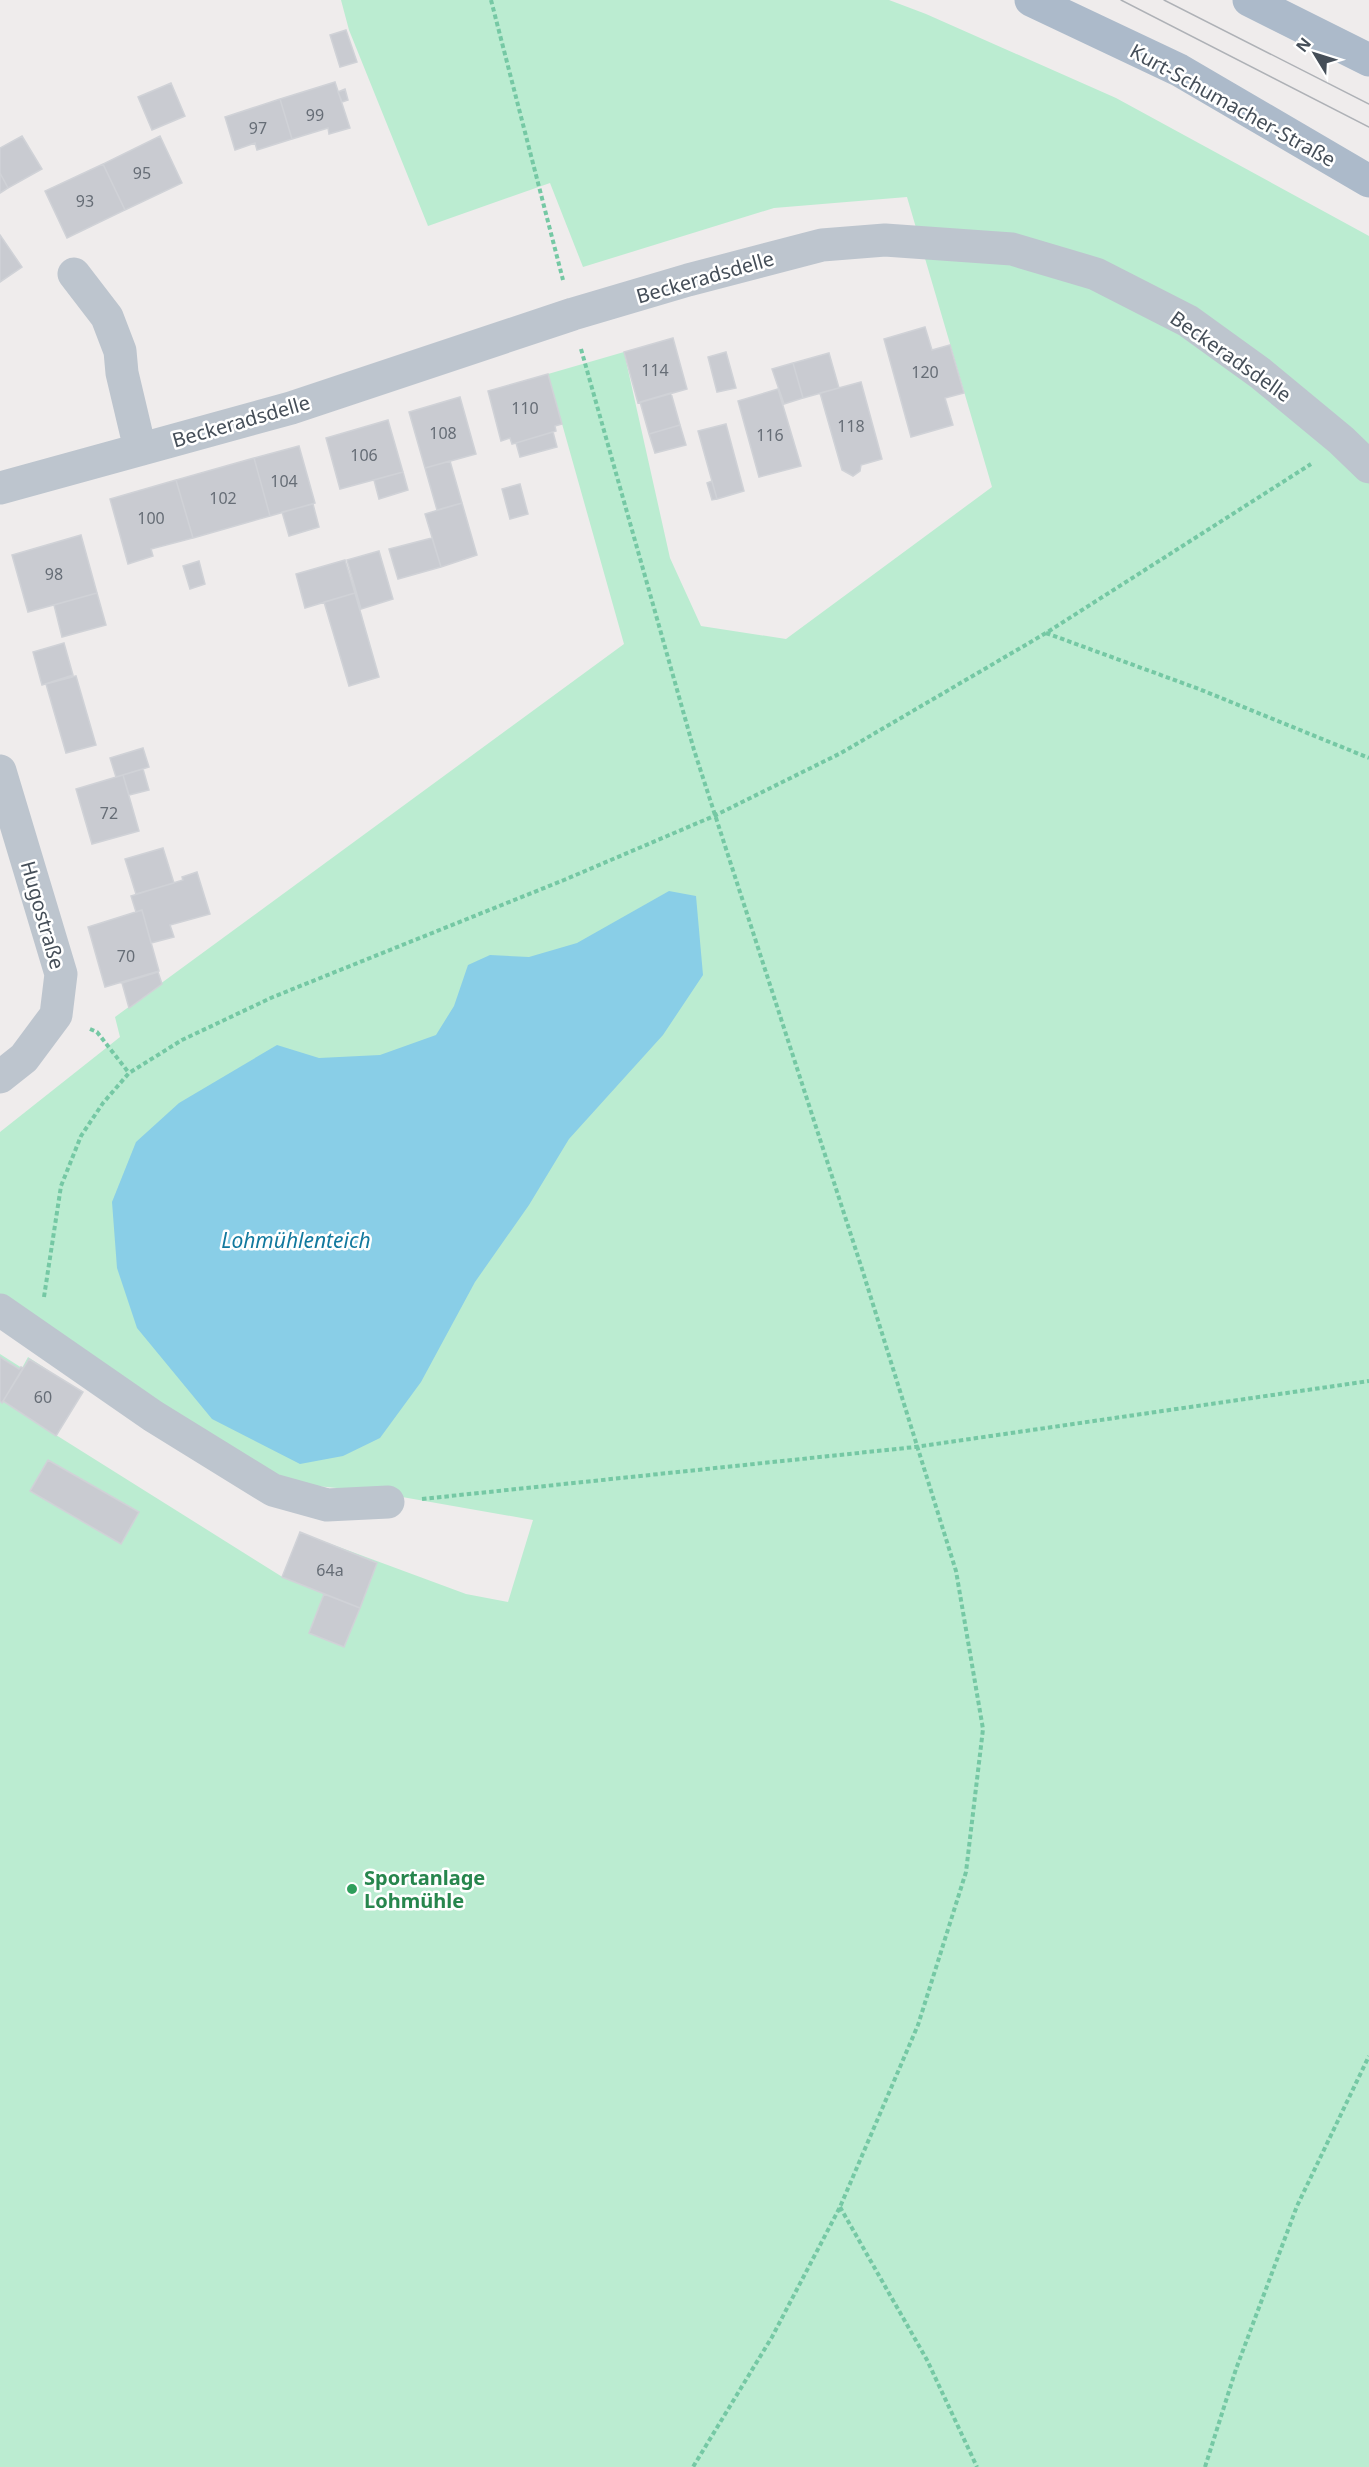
<svg xmlns="http://www.w3.org/2000/svg" width="1369" height="2467" font-family="'Noto Sans',sans-serif">
<style>
.green{fill:#bbecd1}
.water{fill:#89cee7}
.building{fill:#c9cbd1;stroke:#d0d2d7;stroke-width:1.5}
.lines{fill:none;stroke-linecap:round;stroke-linejoin:round}
.path{stroke:#75c8a4;stroke-width:4;stroke-dasharray:4.5 3;stroke-linecap:butt}
.minor{stroke:#bdc5ce;stroke-width:33}
.major{stroke:#acbaca;stroke-width:33}
.tram{stroke:#aeb1b6;stroke-width:1.5}
.leisure-dot{fill:#2e9e5b;stroke:#fff;stroke-width:2}
.labels{text-anchor:middle;dominant-baseline:central;stroke-width:5;stroke-linejoin:round;paint-order:stroke}
.number-label{font-size:16px;fill:#666d76}
.street-label{font-size:20px;fill:#454e58;stroke:#fff}
.leisure-label{font-size:20px;font-weight:bold;fill:#27864d;stroke:#fff;text-anchor:start}
.water-label{font-size:21px;font-style:italic;fill:#12799e;stroke:#fff}
</style>
<rect width="100%" height="100%" fill="#efecec"/>
<!-- green -->
<path class="green" d="M 341,0 L 889,0 L 926,14 L 1116,98 L 1369,236 L 1369,2467 L 0,2467 L 0,1354 L 22,1368 L 28,1357 L 81,1392 L 56,1435 L 284,1578 L 301,1533 L 466,1594 L 508,1602 L 533,1520 L 368,1491 L 306,1485 L 277,1478 L 0,1306 L 0,1132 L 120,1037 L 115,1017 L 624,644 L 548,374 L 624,352 L 670,558 L 701,626 L 786,639 L 992,487 L 907,197 L 774,208 L 583,267 L 550,183 L 428,226 L 349,30 Z"/>
<!-- water -->
<path class="water" d="M 669,891 L 696,896 L 703,975 L 663,1035 L 569,1139 L 529,1205 L 475,1282 L 421,1382 L 380,1438 L 343,1456 L 300,1464 L 212,1419 L 137,1328 L 117,1268 L 112,1202 L 136,1142 L 179,1103 L 277,1045 L 319,1058 L 380,1055 L 436,1035 L 454,1006 L 468,965 L 490,955 L 529,957 L 577,943 Z"/>
<!-- building -->
<path class="building" d="M 346,30 L 357,62 L 340,67 L 330,35 Z
M 335,82 L 350,128 L 329,134 L 328,128 L 292,139 L 280,99 Z
M 171,83 L 185,116 L 152,130 L 138,97 Z
M 345,89 L 348,100 L 342,102 L 338,92 Z
M 280,99 L 292,139 L 257,150 L 255,143 L 235,150 L 225,117 Z
M 22,136 L 42,169 L 8,188 L 0,173 L 0,148 Z
M 160,136 L 182,183 L 125,210 L 103,164 Z
M 103,164 L 125,210 L 67,238 L 45,191 Z
M 0,173 L 8,188 L 0,193 Z
M 0,235 L 22,267 L 0,282 Z
M 925,327 L 932,350 L 950,345 L 964,393 L 945,398 L 953,425 L 911,437 L 884,339 Z
M 673,338 L 687,389 L 638,403 L 624,352 Z
M 726,352 L 736,388 L 717,392 L 708,357 Z
M 829,353 L 839,388 L 803,398 L 793,363 Z
M 793,363 L 803,398 L 784,404 L 772,369 Z
M 548,374 L 562,424 L 555,426 L 556,431 L 516,443 L 512,444 L 510,438 L 501,441 L 488,391 Z
M 861,382 L 882,459 L 861,465 L 860,471 L 853,476 L 842,470 L 820,393 Z
M 778,389 L 801,466 L 759,477 L 738,401 Z
M 671,393 L 680,425 L 649,434 L 640,402 Z
M 460,397 L 476,454 L 425,468 L 409,412 Z
M 388,420 L 403,472 L 340,489 L 326,438 Z
M 726,424 L 744,491 L 717,499 L 698,431 Z
M 680,425 L 686,445 L 655,453 L 649,434 Z
M 553,432 L 557,447 L 520,457 L 516,443 Z
M 299,446 L 315,503 L 270,516 L 254,458 Z
M 254,458 L 270,516 L 193,538 L 176,480 Z
M 450,461 L 462,503 L 437,510 L 425,468 Z
M 403,472 L 408,490 L 379,499 L 374,480 Z
M 176,480 L 193,538 L 151,549 L 153,556 L 128,564 L 110,499 Z
M 712,481 L 717,499 L 712,500 L 707,483 Z
M 520,484 L 528,514 L 510,519 L 502,489 Z
M 462,503 L 477,555 L 441,567 L 425,514 Z
M 313,504 L 319,527 L 289,536 L 282,512 Z
M 81,535 L 97,593 L 28,612 L 12,555 Z
M 432,538 L 441,567 L 398,579 L 389,549 Z
M 379,551 L 393,599 L 361,609 L 347,560 Z
M 345,560 L 355,593 L 305,608 L 296,574 Z
M 199,561 L 205,584 L 190,589 L 183,566 Z
M 97,593 L 106,625 L 62,637 L 54,605 Z
M 355,593 L 379,677 L 349,686 L 324,602 Z
M 64,643 L 73,675 L 42,685 L 33,652 Z
M 76,676 L 96,745 L 66,753 L 46,684 Z
M 143,748 L 149,767 L 116,777 L 110,758 Z
M 143,769 L 149,790 L 129,795 L 123,775 Z
M 123,775 L 139,831 L 92,844 L 76,789 Z
M 163,848 L 174,883 L 136,894 L 125,859 Z
M 197,872 L 210,914 L 170,925 L 174,937 L 151,943 L 142,910 L 136,912 L 131,896 L 183,880 L 182,877 Z
M 142,910 L 159,971 L 105,987 L 88,927 Z
M 158,972 L 162,984 L 129,1008 L 122,983 Z
M 0,1357 L 19,1369 L 21,1367 L 23,1368 L 2,1403 L 0,1401 Z
M 29,1359 L 83,1392 L 56,1436 L 3,1401 Z
M 48,1460 L 139,1512 L 121,1544 L 30,1491 Z
M 300,1532 L 377,1563 L 360,1608 L 282,1577 Z
M 324,1594 L 360,1608 L 344,1647 L 309,1633 Z"/>
<g class="lines">
<!-- path -->
<path class="path" d="M 491,0 L 563,280
M 581,349 L 694,750 L 862,1269 L 956,1571 L 983,1729 L 966,1872 L 918,2025 L 840,2207 L 772,2337 L 693,2467
M 1046,633 L 1199,689 L 1369,758
M 90,1029 L 97,1032 L 129,1073
M 44,1297 L 61,1186 L 81,1136 L 103,1103 L 129,1073 L 182,1040 L 273,997 L 564,880 L 714,816 L 841,753 L 1046,633 L 1311,464
M 422,1499 L 915,1447 L 1369,1381
M 840,2207 L 927,2360 L 977,2467
M 1205,2467 L 1236,2369 L 1297,2206 L 1369,2056"/>
<!-- minor -->
<path class="minor" d="M 74,274 L 107,317 L 120,351 L 122,373 L 140,449
M 0,488 L 291,408 L 573,314 L 688,280 L 822,245 L 885,240 L 1012,249 L 1096,274 L 1188,321 L 1260,373 L 1341,440 L 1369,467
M 0,771 L 61,974 L 56,1015 L 24,1058 L 0,1077
M 0,1310 L 153,1416 L 273,1490 L 327,1505 L 388,1502"/>
<!-- major -->
<path class="major" d="M 1031,0 L 1179,70 L 1369,181
M 1249,0 L 1369,60"/>
<!-- tram -->
<path class="tram" d="M 1121,0 L 1369,127
M 1164,0 L 1369,104"/>
</g>
<!-- markers -->
<circle class="leisure-dot" cx="352" cy="1889" r="6"/>
<g class="labels">
<!-- number labels -->
<g class="number-label">
<text x="315" y="115">99</text>
<text x="258" y="128">97</text>
<text x="142" y="173">95</text>
<text x="85" y="201">93</text>
<text x="655" y="370">114</text>
<text x="925" y="372">120</text>
<text x="525" y="408">110</text>
<text x="851" y="426">118</text>
<text x="443" y="433">108</text>
<text x="770" y="435">116</text>
<text x="364" y="455">106</text>
<text x="284" y="481">104</text>
<text x="223" y="498">102</text>
<text x="151" y="518">100</text>
<text x="54" y="574">98</text>
<text x="109" y="813">72</text>
<text x="126" y="956">70</text>
<text x="43" y="1397">60</text>
<text x="330" y="1570">64a</text>
</g>
<!-- street labels -->
<g class="street-label">
<text transform="translate(1233 105) rotate(29)">Kurt-Schumacher-Straße</text>
<text transform="translate(705 277) rotate(-16)">Beckeradsdelle</text>
<text transform="translate(1231 356) rotate(35)">Beckeradsdelle</text>
<text transform="translate(241 421) rotate(-16)">Beckeradsdelle</text>
<text transform="translate(43 915) rotate(74)">Hugostraße</text>
</g>
<!-- leisure labels -->
<g class="leisure-label">
<text x="364" y="1877">Sportanlage<tspan x="364" dy="23">Lohmühle</tspan></text>
</g>
<!-- water labels -->
<g class="water-label">
<text x="296" y="1240">Lohmühlenteich</text>
</g>
</g>
<!-- north arrow -->
<g transform="translate(1315 54) rotate(308)" stroke="#ffffff" stroke-width="4.5" paint-order="stroke">
<path d="M0-4.5L10 22L0 15L-10 22Z" fill="#454e58"/>
<text y="-9" font-size="16" font-weight="bold" text-anchor="middle" fill="#454e58">N</text>
</g>
</svg>
